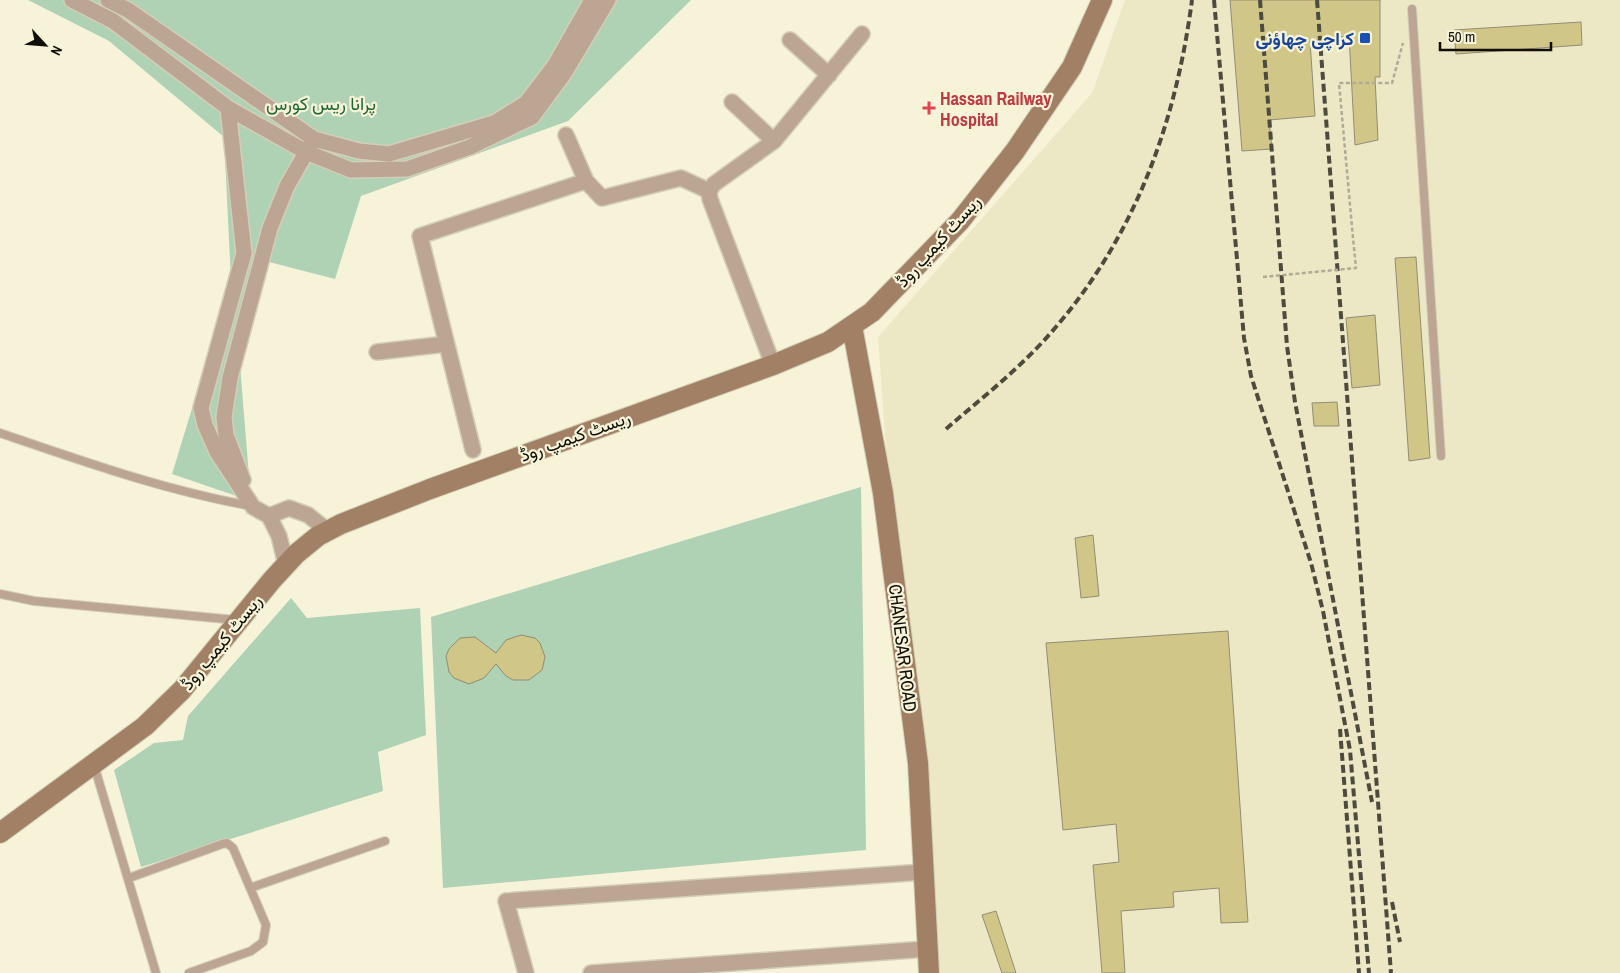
<svg xmlns="http://www.w3.org/2000/svg" width="1620" height="973" font-family="'Archivo Narrow',Vazirmatn,sans-serif">
<style>
.built{fill:#ece8c6}
.green{fill:#afd1b4}
.building{fill:#d0c687;stroke:#918d75}
.lines{fill:none;stroke-linecap:round;stroke-linejoin:round}
.lane-casing{stroke:#d2cfb7;stroke-width:10}
.street-casing{stroke:#d2cfb7;stroke-width:18}
.secondary-casing{stroke:#d2cfb7;stroke-width:22}
.path{stroke:#aeab96;stroke-width:2.5;stroke-dasharray:4 2.5;stroke-linecap:butt}
.lane{stroke:#bda593;stroke-width:8}
.street{stroke:#bda593;stroke-width:15}
.secondary{stroke:#a18065;stroke-width:20}
.rail{stroke:#4d4b3d;stroke-width:4;stroke-dasharray:8 4;stroke-linecap:butt}
.path-bridge{stroke:#aeab96;stroke-width:2.5;stroke-dasharray:4 2.5;stroke-linecap:butt}
.transit-dot{fill:#1a4fb4;stroke:#f7f3d9;stroke-width:2}
.health-dot{fill:#e0444e;stroke:#f7f3d9;stroke-width:2}
.labels{text-anchor:middle;dominant-baseline:central;stroke-width:4.5;stroke-linejoin:round;paint-order:stroke}
.transit-label{font-size:18px;font-weight:bold;fill:#164399;stroke:#f7f3d9;text-anchor:end}
.health-label{font-size:18px;font-weight:bold;fill:#be3a42;stroke:#f7f3d9;text-anchor:start}
.park-label{font-size:18px;fill:#1d6832;stroke:#f7f3d9}
.street-label{font-size:18px;fill:#100f06;stroke:#f7f3d9}
</style>
<rect width="100%" height="100%" fill="#f7f3d9"/>
<!-- built -->
<path class="built" d="M 1125,0 L 1620,0 L 1620,973 L 923,973 L 878,337 L 1092,93 Z"/>
<!-- green -->
<path class="green" d="M 28,0 L 691,0 L 568,121 L 361,196 L 335,279 L 269,262 L 240,365 L 251,501 L 172,474 L 231,281 L 224,137 L 109,41 Z
M 861,487 L 866,850 L 443,888 L 431,617 Z
M 291,598 L 307,618 L 420,608 L 426,735 L 378,752 L 383,791 L 141,867 L 114,770 L 154,743 L 183,740 L 188,716 Z"/>
<!-- building -->
<path class="building" d="M 1230,0 L 1380,0 L 1380,77 L 1375,77 L 1378,140 L 1355,145 L 1349,36 L 1310,41 L 1315,116 L 1269,120 L 1272,149 L 1242,151 Z
M 1581,22 L 1582,45 L 1456,54 L 1454,30 Z
M 1416,257 L 1430,458 L 1409,461 L 1395,258 Z
M 1375,315 L 1380,385 L 1352,388 L 1346,318 Z
M 1337,402 L 1339,426 L 1314,426 L 1312,403 Z
M 1093,535 L 1099,596 L 1081,598 L 1075,538 Z
M 1228,631 L 1248,922 L 1221,923 L 1219,888 L 1173,892 L 1174,907 L 1121,911 L 1125,973 L 1102,973 L 1093,865 L 1119,862 L 1116,824 L 1063,830 L 1046,643 Z
M 521,635 L 535,638 L 540,643 L 545,657 L 542,670 L 529,680 L 513,680 L 506,676 L 496,664 L 484,678 L 469,684 L 454,678 L 449,672 L 446,656 L 449,649 L 460,638 L 475,637 L 496,653 L 506,640 Z
M 996,911 L 1016,973 L 1002,973 L 982,915 Z"/>
<g class="lines">
<!-- lane casing -->
<g class="lane-casing">
<path id="lane" d="M 1412,9 L 1441,456
M 0,433 C 82,461 166,491 252,506
M 0,594 L 34,601 L 236,620
M 94,765 L 156,973
M 129,878 L 222,844 L 227,843 L 233,848 L 266,925 L 263,942 L 251,951 L 189,973
M 250,888 L 385,841"/>
</g>
<!-- street casing -->
<g class="street-casing">
<path id="street" d="M 72,0 L 113,21 L 228,108 L 306,152 L 351,170 L 407,169 L 470,147 L 532,117 L 565,72 L 608,0
M 108,0 L 128,10 L 314,139 L 359,151 L 389,154 L 494,123 L 526,103 L 555,65 L 592,0
M 790,40 L 829,75
M 732,102 L 774,141
M 228,108 L 244,253 L 201,408 L 205,425 L 217,452 L 253,507 L 269,516 L 279,536 L 286,565
M 566,135 L 586,181
M 377,352 L 446,344
M 773,365 L 710,199 L 709,191 L 714,184 L 774,141 L 862,34
M 473,450 L 420,236 L 586,181 L 602,198 L 681,178 L 709,191
M 243,480 L 226,435 L 224,417 L 230,378 L 270,228 L 287,186 L 311,144
M 269,516 L 289,508 L 308,515 L 328,531
M 526,973 L 506,901 L 924,872
M 591,973 L 927,949"/>
</g>
<!-- secondary casing -->
<g class="secondary-casing">
<path id="secondary" d="M 852,326 L 883,493 L 918,763 L 929,973
M 0,833 L 145,726 L 182,690 L 272,580 L 296,554 L 318,536 L 341,524 L 430,489 L 773,365 L 828,342 L 872,312 L 960,221 L 1015,151 L 1072,67 L 1102,0"/>
</g>
<!-- path -->
<path class="path" d="M 1353,238 L 1339,83 L 1392,83 L 1403,43"/>
<!-- lane -->
<use href="#lane" class="lane"/>
<!-- street -->
<use href="#street" class="street"/>
<!-- secondary -->
<use href="#secondary" class="secondary"/>
<!-- rail -->
<path class="rail" d="M 1214,0 L 1244,338 L 1251,376 L 1311,563 L 1323,611 L 1350,750 L 1369,973
M 1260,0 L 1287,346 L 1295,402 L 1372,802
M 1317,0 L 1391,973
M 946,429 C 983,397 1023,366 1055,328 C 1136,234 1176,122 1192,0
M 1340,729 L 1359,973
M 1392,902 L 1400,942"/>
<!-- path-bridge -->
<path class="path-bridge" d="M 1263,277 L 1356,268 L 1353,238"/>
</g>
<!-- markers -->
<rect class="transit-dot" x="1359" y="32" width="12" height="12" rx="2.5"/>
<path class="health-dot" d="M926.5 100.5h5v5h5v5h-5v5h-5v-5h-5v-5h5z"/>
<g class="labels">
<!-- transit labels -->
<g class="transit-label">
<text x="1354" y="38">کراچی چھاؤنی</text>
</g>
<!-- health labels -->
<g class="health-label">
<text x="940" y="98">Hassan Railway<tspan x="940" dy="21">Hospital</tspan></text>
</g>
<!-- park labels -->
<g class="park-label">
<text x="321" y="103">پرانا ریس کورس</text>
</g>
<!-- street labels -->
<g class="street-label">
<text transform="translate(938 241) rotate(-48)">ریسٹ کیمپ روڈ</text>
<text transform="translate(575 436) rotate(-20)">ریسٹ کیمپ روڈ</text>
<text transform="translate(221 642) rotate(-51)">ریسٹ کیمپ روڈ</text>
<text transform="translate(903 648) rotate(83)">CHANESAR ROAD</text>
</g>
</g>
<!-- north arrow -->
<g transform="translate(45 45) rotate(116)" stroke="#f7f3d9" stroke-width="4" paint-order="stroke">
<path d="M0-4L9 19L0 12L-9 19Z" fill="#100f06"/>
<text y="-8" font-size="14" font-weight="bold" text-anchor="middle" fill="#100f06">N</text>
</g>
<!-- scale -->
<path d="M1440 42v8h111v-8" fill="none" stroke="#100f06" stroke-width="2.5"/>
<text x="1448" y="42" font-size="15" fill="#100f06" stroke="#f7f3d9" stroke-width="4" paint-order="stroke">50 m</text>
</svg>
